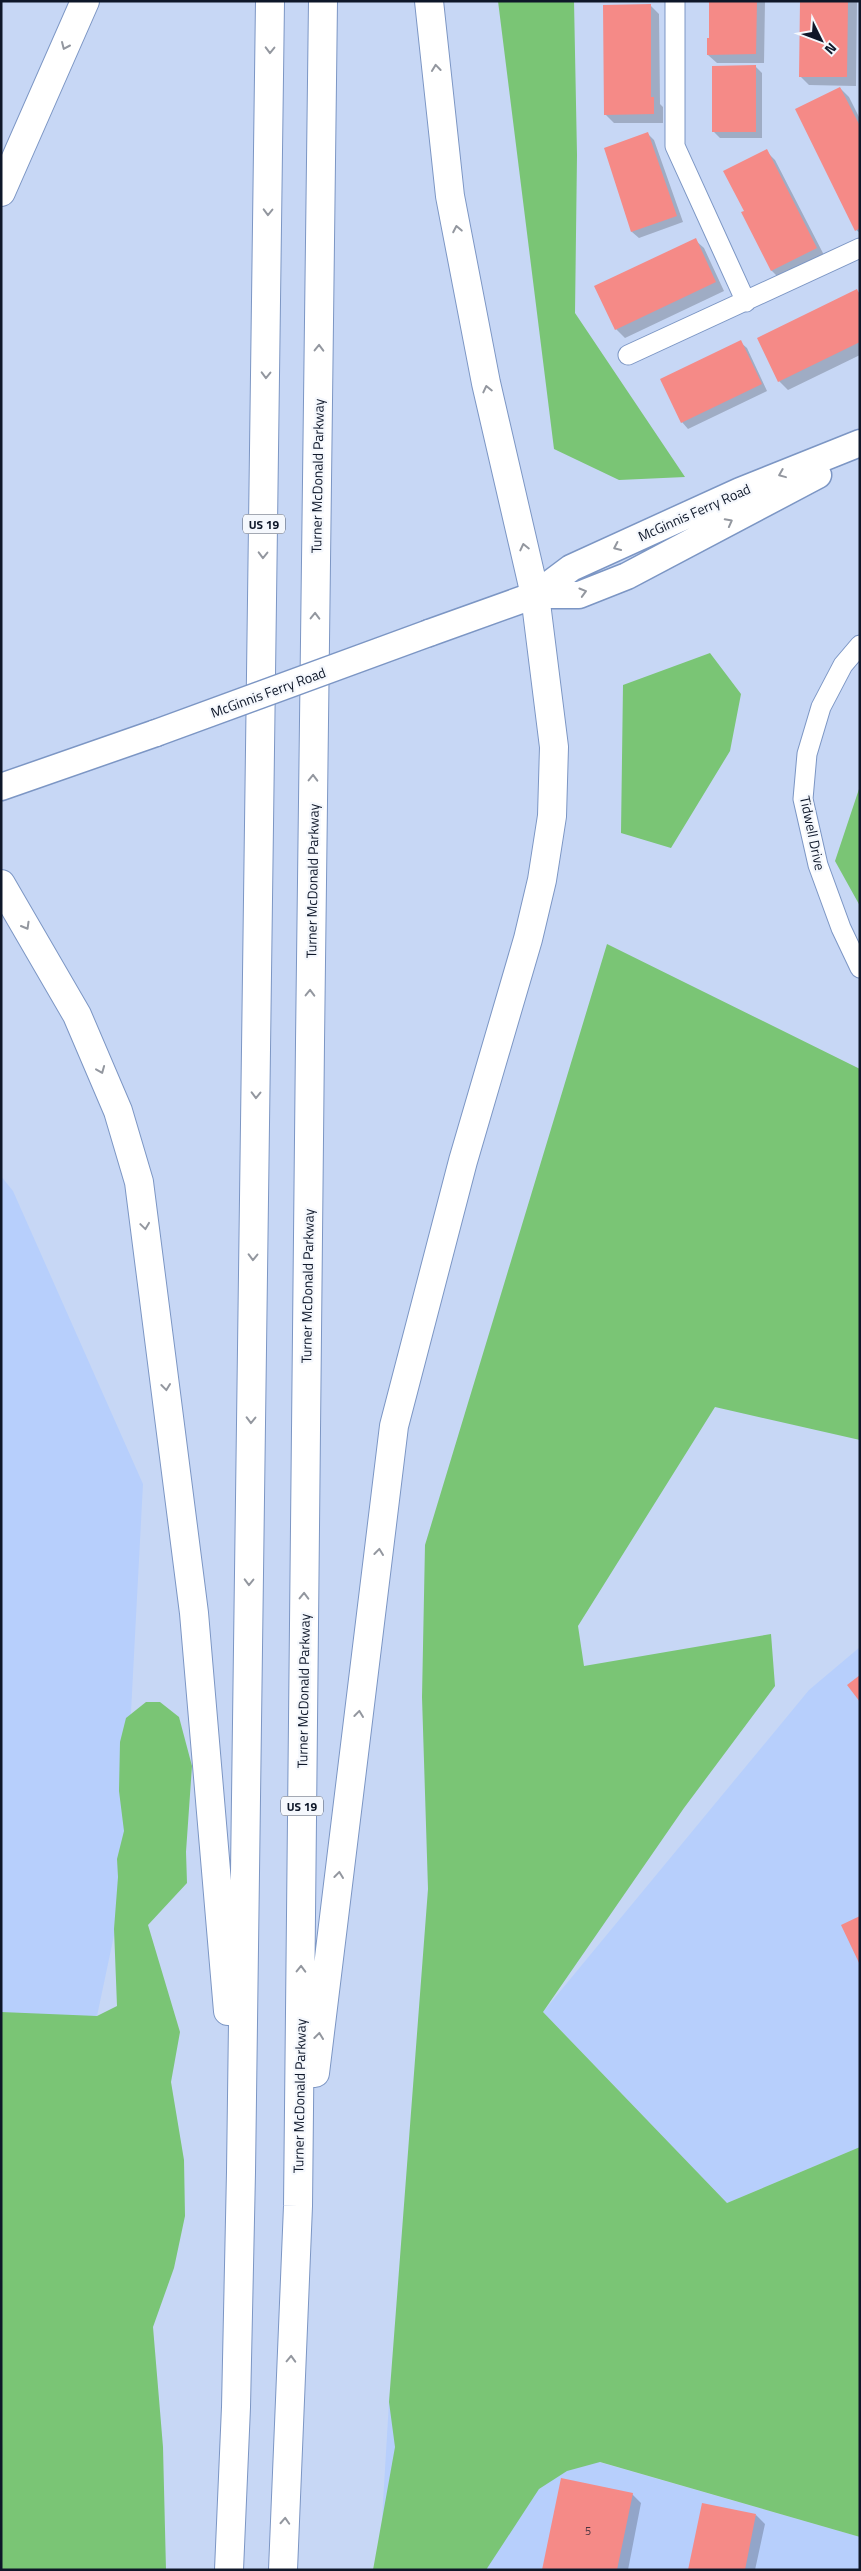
<svg xmlns="http://www.w3.org/2000/svg" width="861" height="2571" font-family="'Titillium Web',sans-serif">
<style>
.built{fill:#b7cffc}
.green{fill:#7ac575}
.shadow{fill:#0003}
.building{fill:#f58a87}
.lines{fill:none;stroke-linecap:round;stroke-linejoin:round}
.street-casing{stroke:#7c96c4;stroke-width:21}
.secondary-casing{stroke:#7c96c4;stroke-width:29}
.highway-casing{stroke:#7c96c4;stroke-width:30}
.street{stroke:#fff;stroke-width:19}
.secondary{stroke:#fff;stroke-width:26}
.highway{stroke:#fff;stroke-width:28}
.secondary-bridge-casing{stroke:#7c96c4;stroke-width:29;stroke-linecap:butt}
.secondary-bridge{stroke:#fff;stroke-width:26}
.oneway{stroke:#93979f}
.labels{text-anchor:middle;dominant-baseline:central;stroke-width:4.5;stroke-linejoin:round;paint-order:stroke}
.number-label{font-size:11px;fill:#483440}
.shield{fill:#f5f8fd;stroke:#535a69;stroke-width:1}
.shield-label{font-size:12px;font-weight:bold;fill:#0e1729}
.street-label{font-size:14px;fill:#0e1729;stroke:#f5f8fd}
</style>
<rect width="100%" height="100%" fill="#c7d7f5"/>
<!-- built -->
<path class="built" d="M 1,1176 L 13,1191 L 143,1484 L 121,1902 L 97,2016 L 1,2058 Z
M 860,1647 L 860,2147 L 727,2203 L 543,2012 L 809,1690 Z
M 389,2402 L 860,2537 L 860,2570 L 379,2570 Z"/>
<!-- green -->
<path class="green" d="M 498,1 L 574,1 L 577,155 L 575,313 L 685,477 L 619,480 L 554,449 Z
M 710,653 L 741,694 L 730,751 L 671,848 L 621,833 L 623,685 Z
M 860,786 L 860,906 L 835,861 Z
M 607,944 L 860,1069 L 860,1440 L 715,1407 L 578,1626 L 584,1666 L 771,1634 L 775,1686 L 684,1808 L 543,2012 L 727,2203 L 860,2147 L 860,2537 L 600,2462 L 567,2471 L 539,2489 L 486,2570 L 373,2570 L 395,2447 L 389,2402 L 428,1889 L 422,1697 L 425,1545 Z
M 146,1702 L 160,1702 L 179,1717 L 192,1766 L 186,1852 L 187,1883 L 148,1925 L 180,2032 L 171,2082 L 184,2160 L 185,2216 L 174,2268 L 153,2327 L 163,2447 L 166,2570 L 1,2570 L 1,2012 L 97,2016 L 117,2006 L 114,1929 L 118,1877 L 117,1859 L 124,1831 L 119,1791 L 120,1742 L 126,1718 Z"/>
<!-- shadow -->
<path class="shadow" d="M 711,1 L 765,1 L 764,63 L 717,63 L 708,55 L 711,39 Z
M 801,1 L 857,1 L 856,86 L 809,85 L 800,76 Z
M 650,5 L 659,14 L 660,104 L 663,107 L 663,123 L 614,123 L 605,114 Z
M 755,66 L 762,73 L 762,138 L 720,138 L 714,132 Z
M 840,88 L 849,97 L 860,119 L 860,233 L 856,230 Z
M 648,134 L 654,140 L 683,222 L 639,238 L 632,232 Z
M 766,151 L 775,160 L 825,257 L 780,279 L 772,271 L 746,211 Z
M 695,240 L 704,248 L 724,291 L 625,338 L 616,329 Z
M 857,291 L 860,294 L 860,355 L 788,390 L 779,381 Z
M 740,342 L 747,348 L 767,391 L 688,429 L 682,422 Z
M 632,2494 L 641,2503 L 628,2570 L 544,2570 Z
M 756,2515 L 765,2524 L 755,2570 L 690,2570 Z"/>
<!-- building -->
<path class="building" d="M 709,1 L 757,1 L 756,54 L 707,55 L 707,38 L 709,38 Z
M 800,1 L 848,1 L 847,77 L 799,77 Z
M 651,4 L 651,97 L 654,97 L 654,114 L 604,115 L 603,5 Z
M 756,65 L 756,132 L 712,132 L 712,66 Z
M 840,87 L 860,126 L 860,228 L 855,231 L 795,109 Z
M 648,132 L 677,216 L 631,232 L 604,148 Z
M 767,149 L 817,248 L 771,271 L 741,212 L 744,211 L 723,171 Z
M 696,238 L 716,282 L 615,330 L 594,286 Z
M 857,289 L 860,295 L 860,342 L 778,382 L 757,338 Z
M 741,340 L 762,384 L 681,423 L 660,379 Z
M 860,1675 L 860,1702 L 847,1685 Z
M 860,1916 L 860,1965 L 841,1925 Z
M 561,2478 L 633,2493 L 617,2570 L 542,2570 Z
M 702,2503 L 756,2514 L 745,2570 L 688,2570 Z"/>
<g class="lines">
<!-- street casing -->
<g class="street-casing">
<path id="street" d="M 675,1 L 675,146 L 746,302
M 628,355 L 860,248
M 860,645 L 843,665 L 821,707 L 807,754 L 803,799 L 818,865 L 841,928 L 860,968"/>
</g>
<!-- secondary casing -->
<g class="secondary-casing">
<path id="secondary" d="M 535,595 L 579,595 L 627,576 L 818,475
M 429,633 L 535,595 L 571,568 L 740,491 L 860,443
M 1,787 L 156,733"/>
</g>
<!-- highway casing -->
<g class="highway-casing">
<path id="highway" d="M 1,192 L 85,1
M 1,884 L 77,1015 L 118,1111 L 139,1182 L 194,1613 L 228,2011
M 315,2073 L 394,1426 L 463,1161 L 528,939 L 542,880 L 552,816 L 554,747 L 535,595 L 486,383 L 450,196 L 429,1
M 229,2570 L 236,2407 L 241,2172 L 270,1
M 283,2570 L 298,2206 L 310,1042 L 323,1"/>
</g>
<!-- street -->
<use href="#street" class="street"/>
<!-- secondary -->
<use href="#secondary" class="secondary"/>
<!-- highway -->
<use href="#highway" class="highway"/>
<!-- secondary-bridge casing -->
<g class="secondary-bridge-casing">
<path id="secondary-bridge" d="M 156,733 L 429,633"/>
</g>
<!-- secondary-bridge -->
<use href="#secondary-bridge" class="secondary-bridge"/>
</g>
<!-- one-way arrows -->
<defs><path id="oneway-chevron" d="M-2-3.5L2.5 0L-2 3.5" fill="none" stroke-width="1.6" stroke-linecap="round" stroke-linejoin="round" transform="scale(1.25)"/></defs>
<g class="oneway">
<use href="#oneway-chevron" transform="translate(65 46) rotate(114)"/>
<use href="#oneway-chevron" transform="translate(270 50) rotate(91)"/>
<use href="#oneway-chevron" transform="translate(436 68) rotate(-96)"/>
<use href="#oneway-chevron" transform="translate(268 212) rotate(91)"/>
<use href="#oneway-chevron" transform="translate(457 229) rotate(-101)"/>
<use href="#oneway-chevron" transform="translate(319 348) rotate(-89)"/>
<use href="#oneway-chevron" transform="translate(266 375) rotate(91)"/>
<use href="#oneway-chevron" transform="translate(487 389) rotate(-103)"/>
<use href="#oneway-chevron" transform="translate(782 474) rotate(158)"/>
<use href="#oneway-chevron" transform="translate(729 522) rotate(-28)"/>
<use href="#oneway-chevron" transform="translate(524 547) rotate(-103)"/>
<use href="#oneway-chevron" transform="translate(617 547) rotate(155)"/>
<use href="#oneway-chevron" transform="translate(263 555) rotate(91)"/>
<use href="#oneway-chevron" transform="translate(583 592) rotate(-16)"/>
<use href="#oneway-chevron" transform="translate(315 616) rotate(-89)"/>
<use href="#oneway-chevron" transform="translate(313 778) rotate(-89)"/>
<use href="#oneway-chevron" transform="translate(26 926) rotate(60)"/>
<use href="#oneway-chevron" transform="translate(310 993) rotate(-89)"/>
<use href="#oneway-chevron" transform="translate(101 1070) rotate(68)"/>
<use href="#oneway-chevron" transform="translate(256 1095) rotate(91)"/>
<use href="#oneway-chevron" transform="translate(145 1226) rotate(82)"/>
<use href="#oneway-chevron" transform="translate(253 1257) rotate(91)"/>
<use href="#oneway-chevron" transform="translate(166 1387) rotate(83)"/>
<use href="#oneway-chevron" transform="translate(251 1420) rotate(91)"/>
<use href="#oneway-chevron" transform="translate(379 1552) rotate(-83)"/>
<use href="#oneway-chevron" transform="translate(249 1582) rotate(91)"/>
<use href="#oneway-chevron" transform="translate(304 1596) rotate(-89)"/>
<use href="#oneway-chevron" transform="translate(359 1714) rotate(-83)"/>
<use href="#oneway-chevron" transform="translate(339 1875) rotate(-83)"/>
<use href="#oneway-chevron" transform="translate(301 1969) rotate(-89)"/>
<use href="#oneway-chevron" transform="translate(319 2036) rotate(-83)"/>
<use href="#oneway-chevron" transform="translate(291 2359) rotate(-88)"/>
<use href="#oneway-chevron" transform="translate(285 2521) rotate(-87)"/>
</g>
<g class="labels">
<!-- number labels -->
<g class="number-label">
<text x="588" y="2531">5</text>
</g>
<!-- shield labels -->
<g class="shield">
<rect x="243" y="514.5" width="42" height="19" rx="4"/>
<rect x="281" y="1796.5" width="42" height="19" rx="4"/>
</g>
<g class="shield-label">
<text x="264" y="524">US 19</text>
<text x="302" y="1806">US 19</text>
</g>
<!-- street labels -->
<g class="street-label">
<text transform="translate(317 476) rotate(-89)">Turner McDonald Parkway</text>
<text transform="translate(694 512) rotate(-24)">McGinnis Ferry Road</text>
<text transform="translate(268 692) rotate(-20)">McGinnis Ferry Road</text>
<text transform="translate(813 833) rotate(78)">Tidwell Drive</text>
<text transform="translate(312 881) rotate(-89)">Turner McDonald Parkway</text>
<text transform="translate(307 1286) rotate(-89)">Turner McDonald Parkway</text>
<text transform="translate(303 1691) rotate(-89)">Turner McDonald Parkway</text>
<text transform="translate(299 2096) rotate(-89)">Turner McDonald Parkway</text>
</g>
</g>
<!-- border -->
<rect width="861" height="2571" fill="none" stroke="#0e1729" stroke-width="5"/>
<!-- north arrow -->
<g transform="translate(821 40) rotate(132)" stroke="#f5f8fd" stroke-width="4" paint-order="stroke">
<path d="M0-4L9 19L0 12L-9 19Z" fill="#0e1729"/>
<text y="-8" font-size="14" font-weight="bold" text-anchor="middle" fill="#0e1729">N</text>
</g>
</svg>
